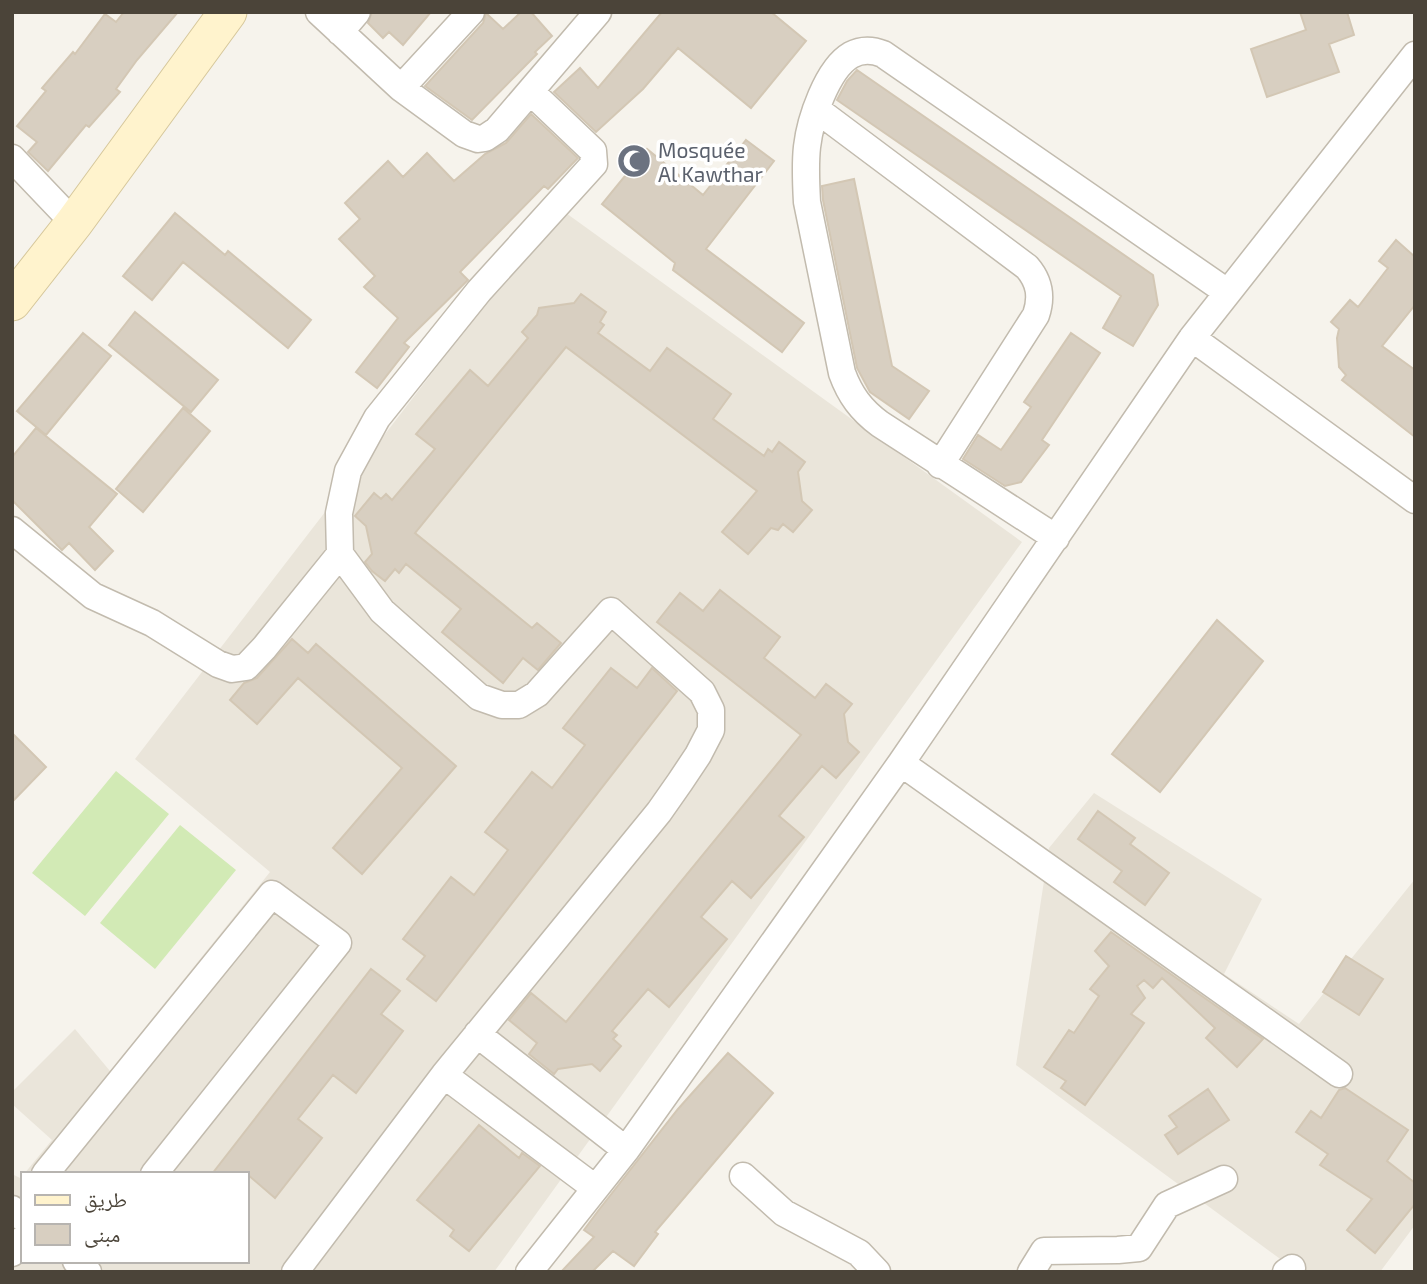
<svg xmlns="http://www.w3.org/2000/svg" width="1427" height="1284" font-family="'Exo 2','Noto Naskh Arabic',sans-serif">
<style>
.residential{fill:#eae5da}
.pitch{fill:#d2eab5}
.building{fill:#d8cfc1;stroke:#d3c7b4;stroke-width:2}
.lines{fill:none;stroke-linecap:round;stroke-linejoin:round}
.street-casing{stroke:#c2bbae;stroke-width:29}
.secondary-casing{stroke:#d6c79b;stroke-width:39}
.street{stroke:#fff;stroke-width:26}
.secondary{stroke:#fff3cd;stroke-width:37}
.labels{text-anchor:middle;dominant-baseline:central;stroke-width:7;stroke-linejoin:round;paint-order:stroke}
.worship-label{font-size:21px;fill:#5b616d;stroke:#fff;text-anchor:start}
</style>
<rect width="100%" height="100%" fill="#f6f3ec"/>
<!-- residential -->
<path class="residential" d="M 559,208 L 1022,542 L 494,1272 L 12,1272 L 12,1174 L 20,1178 L 23,1175 L 23,1261 L 247,1261 L 247,1174 L 24,1174 L 52,1140 L 12,1104 L 12,1092 L 75,1029 L 110,1071 L 270,872 L 135,759 Z
M 1094,793 L 1262,899 L 1224,974 L 1299,1024 L 1415,879 L 1415,1225 L 1380,1272 L 1298,1272 L 1016,1065 L 1049,848 Z"/>
<!-- pitch -->
<path class="pitch" d="M 116,771 L 169,814 L 85,916 L 32,873 Z
M 180,825 L 236,870 L 155,969 L 100,923 Z"/>
<!-- building -->
<path class="building" d="M 124,12 L 178,12 L 137,60 L 116,89 L 120,92 L 89,127 L 86,125 L 48,171 L 28,152 L 37,142 L 17,126 L 46,91 L 42,88 L 73,52 L 75,54 L 105,14 L 116,22 Z
M 372,12 L 431,12 L 403,45 L 389,32 L 383,38 L 368,23 Z
M 521,12 L 531,12 L 552,36 L 535,52 L 537,54 L 472,120 L 425,86 L 483,23 L 486,13 L 503,29 Z
M 662,12 L 771,12 L 806,41 L 751,108 L 678,48 L 643,89 L 596,132 L 554,92 L 580,68 L 598,88 Z
M 1300,12 L 1347,12 L 1354,35 L 1329,44 L 1339,72 L 1267,97 L 1251,49 L 1306,30 Z
M 857,70 L 1153,275 L 1158,305 L 1133,346 L 1103,328 L 1121,296 L 837,100 L 847,81 Z
M 531,114 L 578,158 L 548,189 L 544,186 L 460,272 L 468,280 L 404,343 L 409,347 L 377,388 L 356,372 L 398,318 L 364,287 L 375,276 L 339,239 L 360,219 L 345,203 L 388,161 L 403,177 L 427,153 L 454,181 L 485,154 L 506,143 Z
M 746,140 L 774,161 L 706,249 L 804,323 L 782,352 L 673,270 L 675,263 L 602,204 L 647,149 L 703,195 Z
M 854,179 L 892,366 L 929,391 L 909,419 L 870,392 L 857,368 L 823,200 L 822,186 Z
M 175,213 L 225,255 L 228,251 L 311,320 L 288,348 L 183,262 L 152,300 L 123,276 Z
M 1396,240 L 1415,257 L 1415,305 L 1382,346 L 1415,370 L 1415,437 L 1342,380 L 1346,375 L 1339,367 L 1337,338 L 1339,329 L 1331,322 L 1350,300 L 1358,307 L 1388,268 L 1379,261 Z
M 581,294 L 606,312 L 600,322 L 604,325 L 598,333 L 650,371 L 667,348 L 731,394 L 713,419 L 764,456 L 768,449 L 772,452 L 779,442 L 805,462 L 798,472 L 802,501 L 812,510 L 793,532 L 783,524 L 778,530 L 771,528 L 748,554 L 722,532 L 757,491 L 566,347 L 415,533 L 532,628 L 537,623 L 561,643 L 538,670 L 523,658 L 503,683 L 442,632 L 461,609 L 406,564 L 399,573 L 395,569 L 385,581 L 372,571 L 365,562 L 372,554 L 366,526 L 355,516 L 374,493 L 381,499 L 386,494 L 392,500 L 435,449 L 416,434 L 470,370 L 488,386 L 528,338 L 522,332 L 537,315 L 539,308 L 574,303 Z
M 135,312 L 218,380 L 191,412 L 109,345 Z
M 83,333 L 111,356 L 46,435 L 17,411 Z
M 1071,333 L 1100,353 L 1042,440 L 1049,445 L 1021,482 L 1005,486 L 963,459 L 978,435 L 1001,450 L 1031,407 L 1024,402 Z
M 183,408 L 210,431 L 143,512 L 116,489 Z
M 36,428 L 117,494 L 89,527 L 113,551 L 95,570 L 69,543 L 62,550 L 12,500 L 12,457 Z
M 720,590 L 780,637 L 764,658 L 815,698 L 826,684 L 852,704 L 844,714 L 848,742 L 859,752 L 836,778 L 822,766 L 779,816 L 804,837 L 751,898 L 732,881 L 701,917 L 727,939 L 669,1007 L 648,989 L 612,1031 L 617,1035 L 613,1039 L 621,1046 L 600,1071 L 592,1064 L 558,1069 L 554,1074 L 529,1054 L 537,1043 L 509,1020 L 531,993 L 566,1022 L 801,735 L 657,622 L 680,593 L 703,611 Z
M 1217,620 L 1263,661 L 1160,792 L 1112,754 Z
M 292,639 L 308,653 L 316,644 L 456,766 L 362,874 L 333,848 L 402,768 L 298,678 L 257,724 L 230,700 L 244,683 L 257,678 Z
M 611,668 L 637,688 L 652,668 L 677,691 L 436,1001 L 407,979 L 425,956 L 403,939 L 451,877 L 474,895 L 508,850 L 485,832 L 532,772 L 552,788 L 585,745 L 563,728 Z
M 12,733 L 46,767 L 12,802 Z
M 1098,811 L 1135,838 L 1130,844 L 1169,873 L 1145,905 L 1114,882 L 1122,871 L 1078,839 Z
M 1111,932 L 1263,1039 L 1237,1067 L 1206,1038 L 1215,1028 L 1162,978 L 1153,988 L 1144,980 L 1137,986 L 1145,998 L 1131,1014 L 1144,1023 L 1085,1105 L 1061,1088 L 1066,1081 L 1044,1067 L 1069,1030 L 1074,1033 L 1099,996 L 1090,989 L 1109,966 L 1095,951 Z
M 1346,956 L 1383,979 L 1359,1015 L 1323,992 Z
M 371,969 L 400,991 L 381,1014 L 403,1031 L 356,1093 L 333,1075 L 298,1119 L 322,1138 L 275,1198 L 247,1174 L 212,1174 Z
M 728,1053 L 773,1093 L 655,1232 L 658,1234 L 634,1266 L 613,1251 L 592,1272 L 561,1272 L 594,1237 L 584,1230 L 598,1211 L 678,1109 Z
M 1345,1088 L 1408,1130 L 1387,1161 L 1415,1183 L 1415,1204 L 1375,1253 L 1347,1230 L 1372,1199 L 1320,1165 L 1328,1154 L 1296,1132 L 1311,1111 L 1321,1118 L 1339,1090 Z
M 1208,1089 L 1229,1120 L 1178,1154 L 1165,1135 L 1177,1127 L 1169,1116 Z
M 479,1125 L 519,1158 L 522,1153 L 540,1166 L 469,1251 L 450,1236 L 454,1230 L 417,1200 Z"/>
<g class="lines">
<!-- street casing -->
<g class="street-casing">
<path id="street" d="M 319,12 L 401,88 L 464,134 L 478,139 L 485,138 L 497,130 L 598,12
M 340,32 L 357,12
M 401,88 L 471,12
M 816,109 L 1027,267 C 1040,282 1042,297 1036,315 L 940,465
M 12,158 L 74,223
M 1192,338 L 1415,500
M 12,530 L 93,596 L 152,623 L 218,664 L 232,669 L 246,667 L 264,648 L 340,554
M 1056,538 L 880,424 C 861,410 850,395 842,373 L 807,202 C 806,184 805,165 807,147 C 810,120 827,69 851,55 C 862,49 873,50 883,54 L 1227,292
M 901,763 L 1339,1074
M 477,1034 L 626,1150
M 444,1075 L 595,1188
M 45,1174 L 272,894 L 338,943 L 154,1174
M 743,1176 L 784,1213 L 859,1253 L 877,1272
M 12,1209 L 23,1218
M 12,1253 L 23,1239
M 76,1261 L 88,1272
M 295,1272 L 444,1075 L 659,812 L 680,782 L 698,755 L 711,730 L 711,710 L 702,692 L 611,611 L 537,694 L 519,705 L 502,705 L 479,697 L 382,611 L 340,554 L 339,513 L 348,471 L 377,418 L 479,291 L 594,164 L 593,151 L 531,92
M 529,1272 L 626,1150 L 901,763 L 1192,338 L 1415,55
M 1031,1272 L 1044,1251 L 1118,1250 L 1139,1248 L 1167,1205 L 1224,1179
M 1286,1272 L 1292,1268"/>
</g>
<!-- secondary casing -->
<g class="secondary-casing">
<path id="secondary" d="M 12,302 L 74,223 L 228,12"/>
</g>
<!-- street -->
<use href="#street" class="street"/>
<!-- secondary -->
<use href="#secondary" class="secondary"/>
</g>
<!-- icons -->
<defs>
<g id="mosque-disc" transform="scale(1.75)"><circle r="9.5" fill="#6b7280" stroke="#fff"/><path d="M3.5-4.9A6 6 0 1 0 3.5 4.9A5 5 0 1 1 3.5-4.9Z" fill="#fff"/></g>
</defs>
<g fill-rule="evenodd">
<use href="#mosque-disc" x="634" y="161"/>
</g>
<g class="labels">
<!-- worship labels -->
<g class="worship-label">
<text x="658" y="149">Mosquée<tspan x="658" dy="24">Al Kawthar</tspan></text>
</g>
</g>
<!-- border -->
<rect width="1427" height="1284" fill="none" stroke="#4b4439" stroke-width="28"/>
<!-- legend -->
<rect x="21" y="1172" width="228" height="91" fill="#ffffff" stroke="#b7b4b0" stroke-width="2"/>
<rect x="35" y="1195" width="35" height="10" fill="#fff3cd" stroke="#b7b4b0" stroke-width="2"/>
<text x="84" y="1207" font-size="21" fill="#4b4439">طريق</text>
<rect x="35" y="1224" width="35" height="21" fill="#d8cfc1" stroke="#b7b4b0" stroke-width="2"/>
<text x="84" y="1242" font-size="21" fill="#4b4439">مبنى</text>
</svg>
